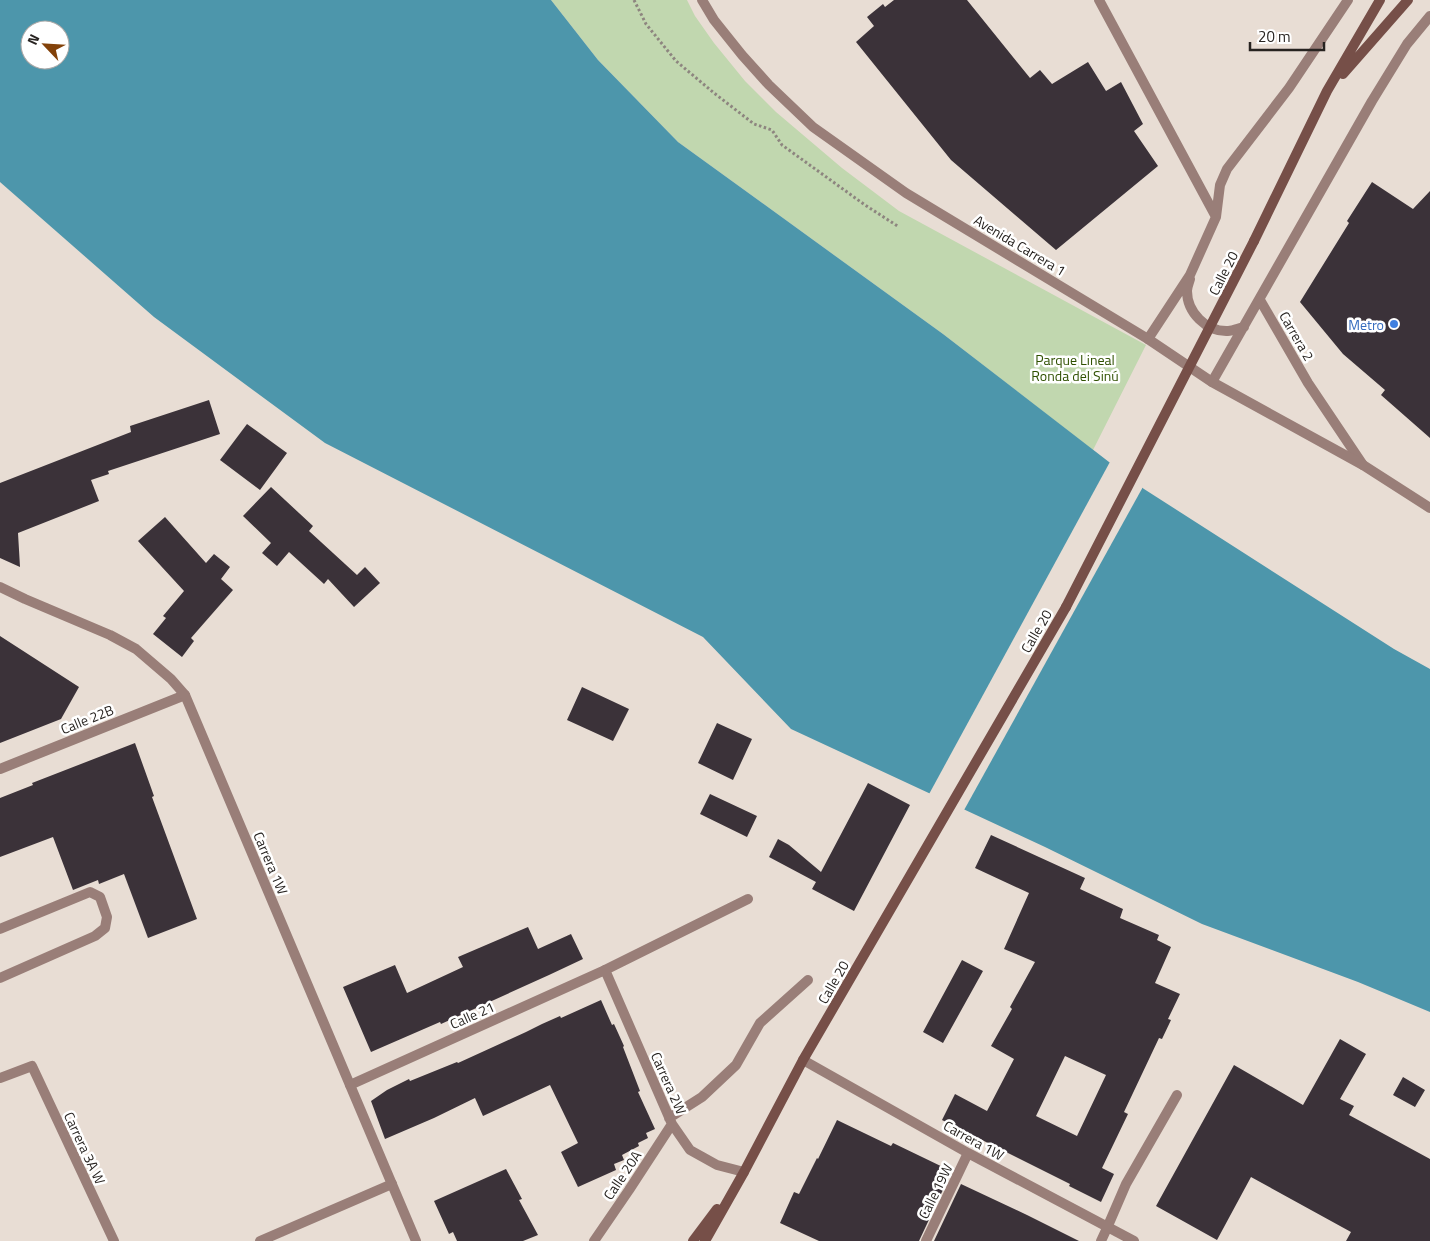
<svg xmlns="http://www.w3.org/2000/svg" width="1430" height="1241" font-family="'Titillium Web',sans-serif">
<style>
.green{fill:#c1d7af}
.water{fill:#4d96ab;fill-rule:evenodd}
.pier{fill:#e8ddd4}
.building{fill:#3b3239;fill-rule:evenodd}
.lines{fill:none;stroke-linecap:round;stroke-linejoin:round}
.path{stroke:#8d857f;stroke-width:3;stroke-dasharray:2.5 2.5;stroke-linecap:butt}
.service{stroke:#997e78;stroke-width:10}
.minor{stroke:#997e78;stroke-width:10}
.tertiary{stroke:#997e78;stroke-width:10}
.secondary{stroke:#764f48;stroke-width:10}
.secondary-bridge{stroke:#764f48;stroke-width:10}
.shop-dot{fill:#3f7fe0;stroke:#fff;stroke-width:2}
.labels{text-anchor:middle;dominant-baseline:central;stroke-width:5;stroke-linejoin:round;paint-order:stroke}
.street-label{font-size:14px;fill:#272320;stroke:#fff}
.shop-label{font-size:14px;fill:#366cbe;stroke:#fff;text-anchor:end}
.park-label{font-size:14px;fill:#2f5000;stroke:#fff}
</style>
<rect width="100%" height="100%" fill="#e8ddd4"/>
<!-- green -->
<path class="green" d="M 551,0 L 687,0 L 695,16 L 714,43 L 745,81 L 776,112 L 842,168 L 899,211 L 1146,345 L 1093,450 L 943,334 L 678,142 L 598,60 Z"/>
<!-- water -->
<path class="water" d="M 0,0 L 551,0 L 598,60 L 678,142 L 943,334 L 1144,489 L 1394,649 L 1430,669 L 1430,1012 L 1358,982 L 1202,924 L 1045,847 L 791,729 L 703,637 L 325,443 L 154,317 L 0,182 ZM 30,30 L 60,30 L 60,60 L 30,60 Z"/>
<!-- pier -->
<path class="pier" d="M 1111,460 L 1144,485 L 963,812 L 928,796 Z"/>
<!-- building -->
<path class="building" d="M 894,0 L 967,0 L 1030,78 L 1040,70 L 1052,84 L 1088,62 L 1106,91 L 1121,82 L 1143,124 L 1134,131 L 1158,166 L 1056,250 L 951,160 L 856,42 L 874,26 L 867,17 L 883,4 L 885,7 Z
M 1372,182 L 1413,209 L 1430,191 L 1430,438 L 1381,395 L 1385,390 L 1343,354 L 1300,302 L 1349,223 L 1347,221 Z
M 209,400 L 220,434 L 108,471 L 109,474 L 91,480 L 99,501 L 18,533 L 20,567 L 0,558 L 0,483 L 131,432 L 130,426 Z
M 247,424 L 287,453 L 260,490 L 220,460 Z
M 271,487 L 313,526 L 309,531 L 357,575 L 365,567 L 380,583 L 354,607 L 328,579 L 324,584 L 289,552 L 277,566 L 262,553 L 271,543 L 243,516 Z
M 165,517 L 206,563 L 214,554 L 230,567 L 221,579 L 233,590 L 191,638 L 194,641 L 182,657 L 153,634 L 166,618 L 163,616 L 184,591 L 138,541 Z
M 0,636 L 79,687 L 61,719 L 0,743 Z
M 582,687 L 629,709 L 613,741 L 567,720 Z
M 717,723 L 752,739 L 733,780 L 698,763 Z
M 135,743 L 154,796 L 152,797 L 197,919 L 148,938 L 124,874 L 99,884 L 98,880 L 73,890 L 53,837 L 0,857 L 0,798 L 33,785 L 32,783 Z
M 868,783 L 910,805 L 854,911 L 812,889 L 816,882 L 769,857 L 778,839 L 789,845 L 821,872 Z
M 710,794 L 757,816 L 747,837 L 700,814 Z
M 991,835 L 1085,878 L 1080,889 L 1123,909 L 1120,918 L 1159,935 L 1157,940 L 1171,947 L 1155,983 L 1180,994 L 1168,1019 L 1171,1020 L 1162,1039 L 1159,1038 L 1124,1112 L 1128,1114 L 1102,1168 L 1114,1174 L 1101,1202 L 1069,1186 L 1070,1184 L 942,1120 L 955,1094 L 987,1111 L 1014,1059 L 991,1046 L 1012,1009 L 1010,1007 L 1035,962 L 1004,949 L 1029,893 L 975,868 ZM 1065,1056 L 1106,1075 L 1077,1136 L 1036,1116 Z
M 528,927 L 538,949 L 571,934 L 583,959 L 549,975 L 441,1024 L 440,1022 L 371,1052 L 343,987 L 395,965 L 407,993 L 463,967 L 458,957 Z
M 962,960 L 983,971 L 943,1043 L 923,1032 Z
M 601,1000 L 612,1025 L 614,1024 L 624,1046 L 623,1047 L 640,1091 L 638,1092 L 655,1129 L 646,1133 L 648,1138 L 638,1143 L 639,1146 L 622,1155 L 624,1160 L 614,1164 L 616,1170 L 578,1187 L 561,1152 L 578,1143 L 550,1085 L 483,1116 L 475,1098 L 434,1118 L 385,1139 L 371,1101 L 387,1090 L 409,1079 L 410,1081 L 457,1062 L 458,1063 L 526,1032 L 542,1024 L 560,1016 L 561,1018 Z
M 1340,1039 L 1366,1054 L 1340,1099 L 1354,1106 L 1349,1115 L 1430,1159 L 1430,1241 L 1346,1241 L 1351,1232 L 1251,1177 L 1217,1240 L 1156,1206 L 1234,1065 L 1303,1105 Z
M 1403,1077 L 1425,1090 L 1415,1107 L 1393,1095 Z
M 837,1120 L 891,1146 L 893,1143 L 949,1170 L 945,1177 L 948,1179 L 919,1241 L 819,1241 L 780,1223 L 794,1192 L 799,1194 L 817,1158 L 818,1159 Z
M 506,1169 L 522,1199 L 519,1200 L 538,1235 L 523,1241 L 457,1241 L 453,1232 L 449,1234 L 434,1201 Z
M 961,1184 L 1027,1215 L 1079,1241 L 934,1241 Z"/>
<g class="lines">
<!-- path -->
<path class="path" d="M 634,0 L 646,24 L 676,61 L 714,93 L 754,124 L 772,130 L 782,145 L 865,205 L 899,227"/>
<!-- service -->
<path class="service" d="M 0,929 L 90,892 L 100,897 L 107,917 L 105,928 L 95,936 L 0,978
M 605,970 L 748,899
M 1107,1228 L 1126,1184 L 1177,1095"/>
<!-- minor -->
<path class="minor" d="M 1099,0 L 1216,217
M 1190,279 C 1189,283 1187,287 1187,291 C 1187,312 1206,332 1228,331 C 1233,331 1239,328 1244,327
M 1260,300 L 1308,383 L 1363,465
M 1148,339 L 1190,275 L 1216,217 L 1220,185 L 1227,169 L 1289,88 L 1348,0
M 1212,382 L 1372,101 L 1407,44 L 1430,16
M 0,769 L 185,695
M 803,1060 L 968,1153 L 1134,1241
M 0,1078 L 32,1066 L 114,1241
M 350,1085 L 605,970 L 672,1124 L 690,1150 L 717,1165 L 744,1172
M 669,1118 L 702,1097 L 736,1065 L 760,1023 L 808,980
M 260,1241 L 392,1184
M 594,1241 L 629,1190 L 672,1124
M 926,1241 L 968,1153
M 1101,1241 L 1107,1228"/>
<!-- tertiary -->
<path class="tertiary" d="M 702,0 L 714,20 L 742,55 L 769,85 L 813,127 L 906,193 L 1148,339 L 1212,382 L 1363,465 L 1430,508
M 0,587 L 25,599 L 110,635 L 136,649 L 171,679 L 185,695 L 416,1241"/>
<!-- secondary -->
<path class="secondary" d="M 1343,74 L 1408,0
M 1254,241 L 1327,91 L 1380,0
M 693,1241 L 717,1209
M 705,1241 L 744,1172 L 803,1060 L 1066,607"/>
<!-- secondary-bridge -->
<path class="secondary-bridge" d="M 1066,607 L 1254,241"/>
</g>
<!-- markers -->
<circle class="shop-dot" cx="1394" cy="324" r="5"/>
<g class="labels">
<!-- street labels -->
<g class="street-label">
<text transform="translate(1020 245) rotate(31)">Avenida Carrera 1</text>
<text transform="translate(1223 273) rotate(-63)">Calle 20</text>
<text transform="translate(1297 336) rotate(60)">Carrera 2</text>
<text transform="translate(1036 631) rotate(-60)">Calle 20</text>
<text transform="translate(87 719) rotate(-22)">Calle 22B</text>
<text transform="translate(271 863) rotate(67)">Carrera 1W</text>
<text transform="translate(833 982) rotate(-60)">Calle 20</text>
<text transform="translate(472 1015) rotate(-24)">Calle 21</text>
<text transform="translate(669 1083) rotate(66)">Carrera 2W</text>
<text transform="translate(974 1140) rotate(29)">Carrera 1W</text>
<text transform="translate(85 1148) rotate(65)">Carrera 3A W</text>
<text transform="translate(622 1175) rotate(-56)">Calle 20A</text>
<text transform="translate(935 1191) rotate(-64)">Calle 19W</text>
</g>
<!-- shop labels -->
<g class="shop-label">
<text x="1384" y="324">Metro</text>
</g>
<!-- park labels -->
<g class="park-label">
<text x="1075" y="359">Parque Lineal<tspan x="1075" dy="16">Ronda del Sinú</tspan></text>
</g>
</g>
<!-- north arrow -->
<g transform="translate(45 45) rotate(295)"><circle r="24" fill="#ffffff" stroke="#a9a7a6"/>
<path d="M0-4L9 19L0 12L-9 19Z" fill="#83420a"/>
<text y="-8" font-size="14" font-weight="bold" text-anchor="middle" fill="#272320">N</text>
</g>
<!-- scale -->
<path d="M1250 42v8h74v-8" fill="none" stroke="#272320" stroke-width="2.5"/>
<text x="1258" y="42" font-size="15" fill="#272320" stroke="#ffffff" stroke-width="4" paint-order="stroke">20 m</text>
</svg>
